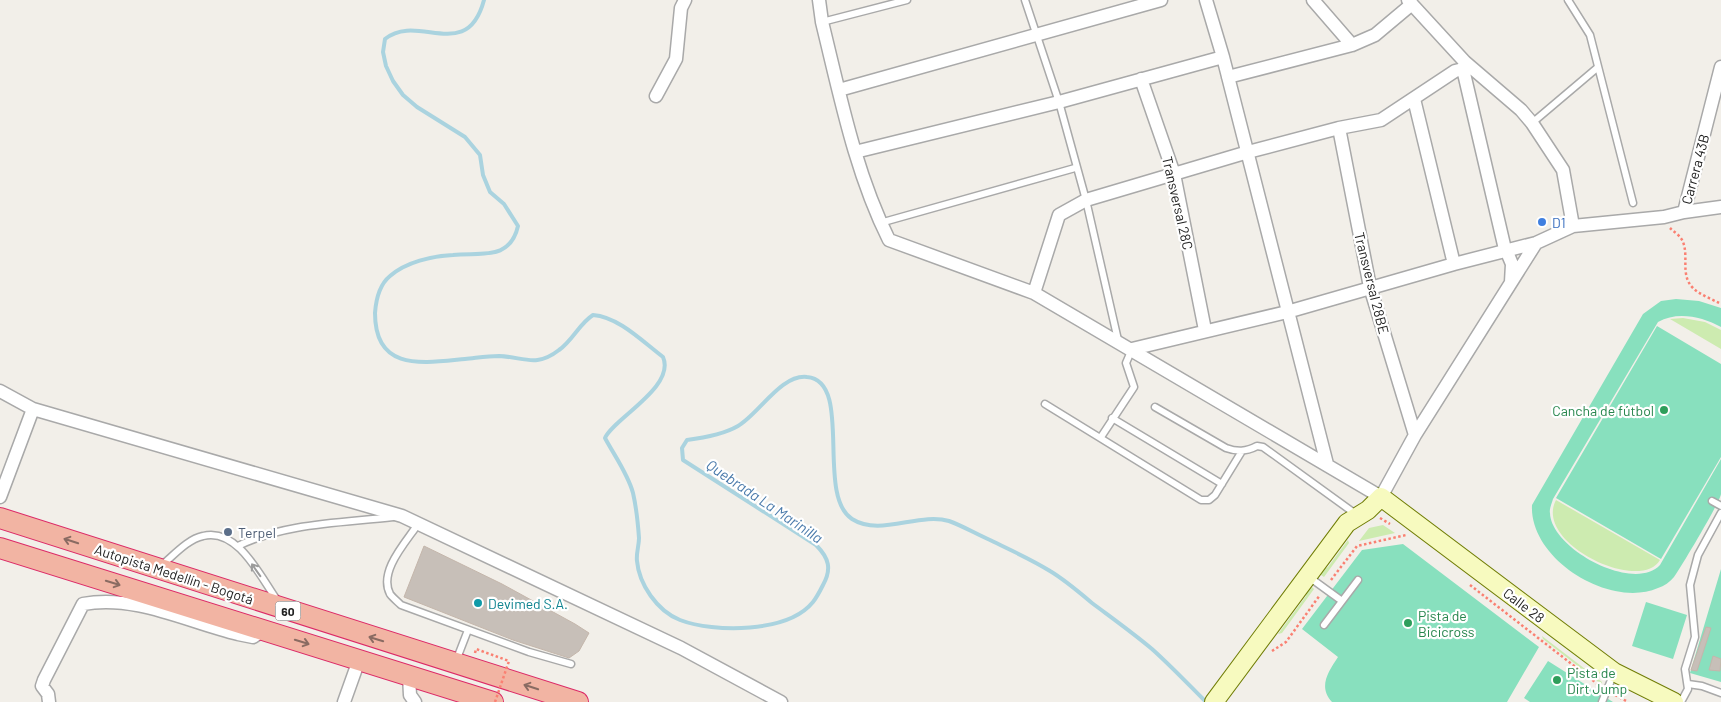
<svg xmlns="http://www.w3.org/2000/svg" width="1721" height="702" font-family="Barlow,sans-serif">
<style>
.grass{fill:#cdebb0}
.pitch{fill:#88e0be}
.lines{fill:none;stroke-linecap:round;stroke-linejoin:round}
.stream{stroke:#aad3df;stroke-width:4}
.building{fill:#c7bfb8;stroke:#c4b6ab}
.service-casing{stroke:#a9a9a9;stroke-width:9}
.minor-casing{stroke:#a9a9a9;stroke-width:15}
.secondary-casing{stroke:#707d05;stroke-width:20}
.trunk-casing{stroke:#dc2a67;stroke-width:22}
.path{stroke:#fa8072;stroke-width:2.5;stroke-dasharray:2.5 2.5;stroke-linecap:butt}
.service{stroke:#fff;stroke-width:6}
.minor{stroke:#fff;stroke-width:12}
.secondary{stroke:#f7fabf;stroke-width:18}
.trunk{stroke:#f2b4a3;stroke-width:20}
.path-bridge{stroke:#fa8072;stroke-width:2.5;stroke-dasharray:2.5 2.5;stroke-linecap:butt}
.oneway{stroke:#8a6b62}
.oneway2{stroke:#9c9c9c}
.shop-dot{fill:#3f7fe0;stroke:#fff;stroke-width:2}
.leisure-dot{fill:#2e9e5b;stroke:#fff;stroke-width:2}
.service-dot{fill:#5c6f8a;stroke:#fff;stroke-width:2}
.culture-dot{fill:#0f9aa8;stroke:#fff;stroke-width:2}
.labels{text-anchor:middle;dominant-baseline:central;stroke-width:4.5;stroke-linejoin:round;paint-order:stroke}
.shield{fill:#fff;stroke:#646464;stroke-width:1}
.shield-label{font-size:12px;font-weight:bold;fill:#222}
.street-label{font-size:14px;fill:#222;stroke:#fff}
.shop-label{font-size:14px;fill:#366cbe;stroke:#fff;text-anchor:start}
.leisure-label{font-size:14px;fill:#27864d;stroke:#fff;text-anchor:start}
.service-label{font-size:14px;fill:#4e5e75;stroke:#fff;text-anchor:start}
.culture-label{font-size:14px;fill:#0d838f;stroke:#fff;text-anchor:start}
.water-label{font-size:15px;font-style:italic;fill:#4a7aab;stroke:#fff}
</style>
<rect width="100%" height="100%" fill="#f2efe9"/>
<!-- grass -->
<path class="grass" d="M 1683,318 L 1705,322 L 1721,330 L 1721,349 L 1670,319 Z
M 1556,500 L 1660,560 C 1640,594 1533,543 1556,500 Z
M 1383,525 L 1395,533 L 1359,541 L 1369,528 Z
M 1348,540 L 1349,543 L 1324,577 L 1321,575 L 1321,571 L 1328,567 Z
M 1312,587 L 1314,589 L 1282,633 L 1278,634 L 1306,596 L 1308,588 Z
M 1539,625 L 1599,671 L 1601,675 L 1544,632 Z
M 1542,636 L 1602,682 L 1601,684 L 1543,639 Z"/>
<!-- pitch -->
<path class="pitch" d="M 1676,299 L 1699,301 L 1721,308 L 1721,327 C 1702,317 1678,311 1658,322 L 1553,499 C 1552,503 1549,509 1550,513 C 1551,549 1634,593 1660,565 L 1721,459 C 1721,470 1721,483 1721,494 C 1720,502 1680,569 1674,577 C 1670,582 1664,586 1658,588 C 1610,609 1529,559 1532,505 L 1643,314 L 1661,301 Z
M 1657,326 L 1721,364 L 1721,457 L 1661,559 L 1556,498 Z
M 1403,544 L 1539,647 L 1507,702 L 1332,702 C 1318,687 1328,672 1338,657 L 1302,629 L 1362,550 Z
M 1721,569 L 1721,682 L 1690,673 Z
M 1646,602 L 1687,615 L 1673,659 L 1632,646 Z
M 1548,661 L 1613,702 L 1530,702 L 1524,698 Z"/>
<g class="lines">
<!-- stream -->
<path class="stream" d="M 484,0 C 467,64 418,12 385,39 L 383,52 L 386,66 L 393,81 L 403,95 L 417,107 L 465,137 L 480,155 L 483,175 L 490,192 L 504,204 L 518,226 C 510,261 481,252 453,255 C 432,256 406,262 390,276 C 379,285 376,299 375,313 C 375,372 423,363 465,359 C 476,358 487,356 499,356 C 524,357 536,368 559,350 C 573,340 579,324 593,315 C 619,317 643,342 663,357 C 676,387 613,419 605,438 C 614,455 628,474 633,493 C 636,506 638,524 639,538 C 639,546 636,553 637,561 C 639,584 657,611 680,620 C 714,633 788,633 813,602 C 817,597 820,591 823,585 C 832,569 829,558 816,545 L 683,460 L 682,448 L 687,440 C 703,438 724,434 738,426 C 759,414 781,374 807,377 C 854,381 815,495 852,519 C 880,537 919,512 949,521 C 963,526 976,534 990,540 C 1010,550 1031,559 1050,571 C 1065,580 1079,592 1092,603 C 1112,618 1133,633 1152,649 C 1171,666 1188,684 1206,702"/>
</g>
<!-- building -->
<path class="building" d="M 424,546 L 502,584 L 575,624 L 589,633 L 579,651 L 569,658 L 513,640 L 404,597 Z
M 1706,627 L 1711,628 L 1697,671 L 1691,670 Z
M 1713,656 L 1721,659 L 1720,671 L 1709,670 Z"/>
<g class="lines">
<!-- service casing -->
<g class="service-casing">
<path id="service" d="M 1025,0 L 1059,102 L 1086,200 L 1118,340
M 1568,0 L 1590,35 L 1633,203
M 822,22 L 907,0
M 1532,123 L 1597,68
M 880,223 L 1075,168
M 1045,404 L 1201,500 L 1209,500 L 1215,495 L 1242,451
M 1155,407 L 1226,448 C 1237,452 1246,452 1257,446 L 1263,447 L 1357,515
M 1112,418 L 1222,484
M 1101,437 L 1134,387 L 1126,363 L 1132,349
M 1712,501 L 1721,506
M 418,524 C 407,541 378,571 390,594 C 393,598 398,602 401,605 L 529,652 L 571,664
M 238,546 C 285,523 341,523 393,517
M 162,565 C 174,555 188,539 203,536 C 238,527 261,578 277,600
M 1309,577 L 1342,601
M 1324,625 L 1358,580
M 456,661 L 468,630
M 1688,684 L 1702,686 L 1721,693
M 1602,702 L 1614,673
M 1681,702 L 1688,689 L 1685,669 L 1695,637 L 1690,585 L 1698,555 L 1721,513"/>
</g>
<!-- minor casing -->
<g class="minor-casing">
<path id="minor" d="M 819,0 L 822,22 C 840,95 855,172 889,240 L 1034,293 L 1381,497 L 1415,435 L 1536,243
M 1206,0 L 1223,57 L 1327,464
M 1313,0 L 1352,45
M 1408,0 L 1465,62 L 1521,110 L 1532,123 L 1563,170 L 1573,226
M 1463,69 L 1504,245 L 1512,264 L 1511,282
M 1228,77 L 1352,45 L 1375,35 L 1412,4
M 1141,79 L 1174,174 L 1205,330
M 839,90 L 1161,0
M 656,96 L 676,59 L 681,8 L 685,0
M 1414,99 L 1454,264
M 1339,128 L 1370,287 L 1415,435
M 855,152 L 1059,102 L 1223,57
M 1684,212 L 1721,67
M 1034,293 L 1059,215 L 1086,200 L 1248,152 L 1339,128 L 1381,120 L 1455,71 L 1463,69 L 1465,62
M 1132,349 L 1287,312 L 1454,264 L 1536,243 L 1573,226 L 1664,217 L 1684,212 L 1721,207
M 0,391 L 33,409 L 402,516 L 681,648 L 781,702
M 0,497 L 33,409
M 409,676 L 410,695 L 415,702
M 49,702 L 48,694 L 42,686 L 44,680 L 83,604 C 135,594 188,622 238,634 L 253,637 L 262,631
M 344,702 L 359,660"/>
</g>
<!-- secondary casing -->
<g class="secondary-casing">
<path id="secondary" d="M 1214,702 L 1347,523 L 1368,510 L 1381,497 L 1614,672 L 1674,702"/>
</g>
<!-- trunk casing -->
<g class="trunk-casing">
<path id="trunk" d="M 0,518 L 578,702
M 0,548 L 493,702"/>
</g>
<!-- path -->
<path class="path" d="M 1670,228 C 1674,232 1681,236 1683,242 C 1689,257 1680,275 1693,288 C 1700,295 1712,299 1721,304
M 1380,518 L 1390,524
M 1331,580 L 1357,546 L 1406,535
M 1470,585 L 1600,686
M 1272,651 L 1286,642 L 1320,595
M 475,653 L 476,649 L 509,661
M 1615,695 L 1628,702"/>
<!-- service -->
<use href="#service" class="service"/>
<!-- minor -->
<use href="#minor" class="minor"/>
<!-- secondary -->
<use href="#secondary" class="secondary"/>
<!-- trunk -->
<use href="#trunk" class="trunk"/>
<!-- path-bridge -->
<path class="path-bridge" d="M 495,702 L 509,661"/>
</g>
<!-- one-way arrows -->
<defs><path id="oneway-shaft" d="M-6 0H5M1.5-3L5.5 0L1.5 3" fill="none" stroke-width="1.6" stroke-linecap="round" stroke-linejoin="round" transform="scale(1.25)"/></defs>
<g class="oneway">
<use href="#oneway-shaft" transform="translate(71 541) rotate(-162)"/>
<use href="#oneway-shaft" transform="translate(113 583) rotate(17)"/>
<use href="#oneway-shaft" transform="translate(376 639) rotate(-163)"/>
<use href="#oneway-shaft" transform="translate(302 642) rotate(17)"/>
<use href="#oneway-shaft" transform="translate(531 687) rotate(-162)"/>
</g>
<use class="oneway2" href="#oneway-shaft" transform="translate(256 570) rotate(-125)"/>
<!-- markers -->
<circle class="shop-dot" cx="1542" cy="222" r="5"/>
<g class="leisure-dot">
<circle cx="1664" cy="410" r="5"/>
<circle cx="1408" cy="623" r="5"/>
<circle cx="1557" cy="680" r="5"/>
</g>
<circle class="service-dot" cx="228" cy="532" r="5"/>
<circle class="culture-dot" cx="478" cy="603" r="5"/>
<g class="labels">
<!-- shield labels -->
<rect class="shield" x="275.5" y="601.5" width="25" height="19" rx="4"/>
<g class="shield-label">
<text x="288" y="611">60</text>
</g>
<!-- street labels -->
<g class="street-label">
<text transform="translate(1695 169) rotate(-75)">Carrera 43B</text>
<text transform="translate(1178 203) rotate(77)">Transversal 28C</text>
<text transform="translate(1372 283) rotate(76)">Transversal 28BE</text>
<text transform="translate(174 574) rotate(18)">Autopista Medellín - Bogotá</text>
<text transform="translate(1524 605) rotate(37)">Calle 28</text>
</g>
<!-- shop labels -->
<g class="shop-label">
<text x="1552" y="222">D1</text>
</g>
<!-- leisure labels -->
<g class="leisure-label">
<text x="1654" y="410" text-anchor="end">Cancha de fútbol</text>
<text x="1418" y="615">Pista de<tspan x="1418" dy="16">Bicicross</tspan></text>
<text x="1567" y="672">Pista de<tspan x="1567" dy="16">Dirt Jump</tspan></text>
</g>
<!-- service labels -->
<g class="service-label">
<text x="238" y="532">Terpel</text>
</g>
<!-- culture labels -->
<g class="culture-label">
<text x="488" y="603">Devimed S.A.</text>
</g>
<!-- water labels -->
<g class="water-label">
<text transform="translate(765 501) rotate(34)">Quebrada La Marinilla</text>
</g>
</g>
</svg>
